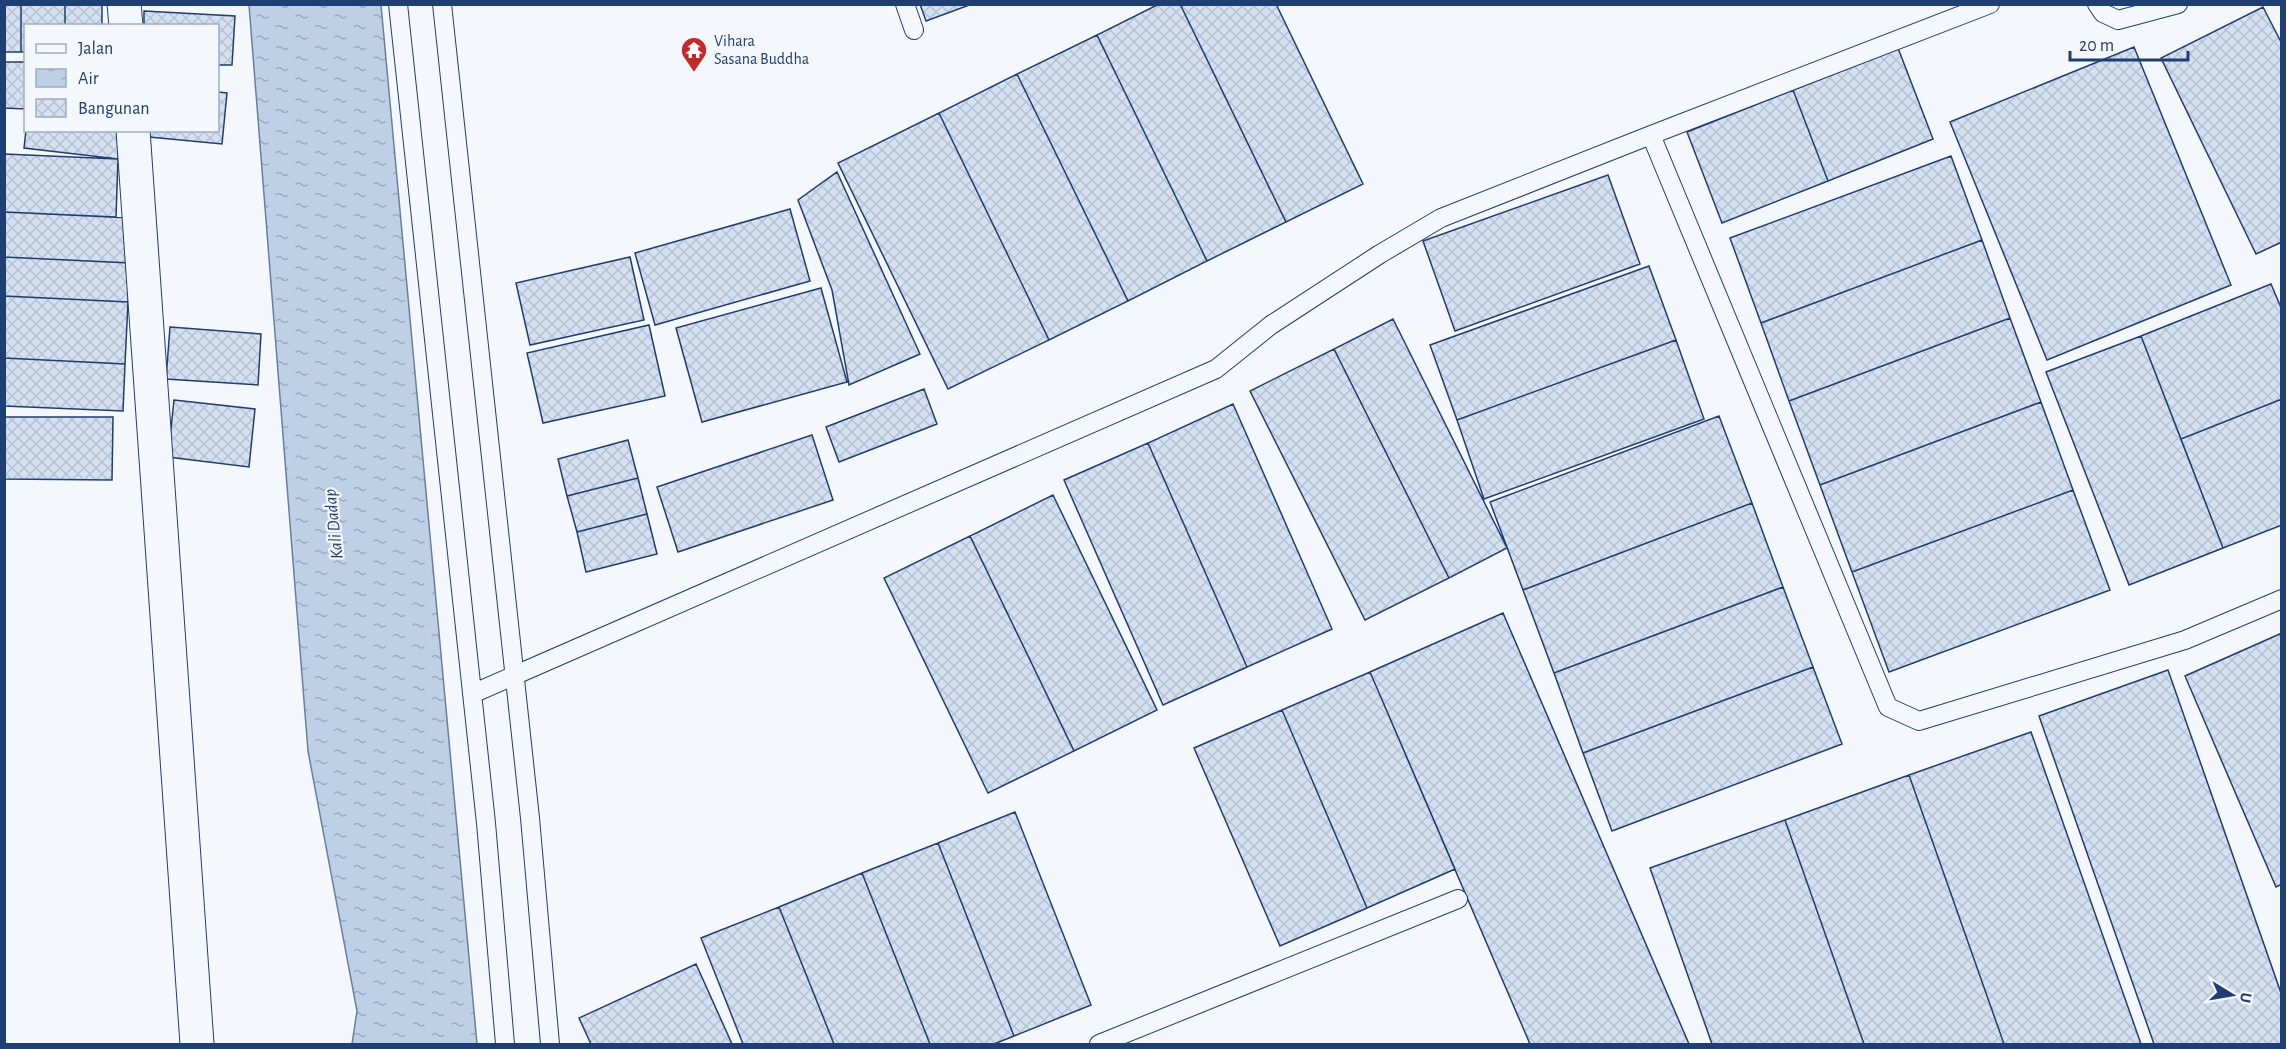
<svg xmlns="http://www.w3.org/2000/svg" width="2286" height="1049" font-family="'Alegreya Sans',sans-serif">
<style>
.water{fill:url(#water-ripples);stroke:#687fa3;stroke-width:1.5}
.building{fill:url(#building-cross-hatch);stroke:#1d3f73;stroke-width:1.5}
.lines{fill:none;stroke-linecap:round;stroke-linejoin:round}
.lane-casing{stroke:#1d3f73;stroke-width:20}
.street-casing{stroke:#1d3f73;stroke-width:35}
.lane{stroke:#f4f7fb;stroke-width:18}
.street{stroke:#f4f7fb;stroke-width:33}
.labels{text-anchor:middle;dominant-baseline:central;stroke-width:4.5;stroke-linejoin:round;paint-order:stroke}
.poi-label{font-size:16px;fill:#1d3f73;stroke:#f4f7fb;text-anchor:start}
.water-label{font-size:18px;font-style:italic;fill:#1d3f73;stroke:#f4f7fb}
</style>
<defs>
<pattern id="water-ripples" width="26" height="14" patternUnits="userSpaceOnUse" patternTransform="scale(1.5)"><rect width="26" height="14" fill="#bed0e5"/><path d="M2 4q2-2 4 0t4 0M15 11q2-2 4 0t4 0" fill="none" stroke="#9aaabe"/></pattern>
<pattern id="building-cross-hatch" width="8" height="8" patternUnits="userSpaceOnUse" patternTransform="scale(1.5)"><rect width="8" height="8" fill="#d5e0f0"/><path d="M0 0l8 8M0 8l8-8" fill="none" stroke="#b6c1d1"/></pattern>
</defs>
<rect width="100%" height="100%" fill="#f4f7fb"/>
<!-- water -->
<path class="water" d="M 249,5 L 381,5 L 477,1044 L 352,1044 L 357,1011 L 308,751 Z"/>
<!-- building -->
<path class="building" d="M 4,4 L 21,4 L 21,52 L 4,52 Z
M 21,4 L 65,4 L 65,26 L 26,26 L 26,52 L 21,52 Z
M 65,4 L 102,4 L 102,26 L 65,26 Z
M 920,4 L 972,4 L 926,21 Z
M 1159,4 L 1180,4 L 1286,222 L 1207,261 L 1097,35 Z
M 1180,4 L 1276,4 L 1363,184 L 1286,222 Z
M 2263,7 L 2282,44 L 2282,242 L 2256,254 L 2161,58 Z
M 144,11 L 235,16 L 232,65 L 218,65 L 218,26 L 144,26 Z
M 1097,35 L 1207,261 L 1128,301 L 1017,74 Z
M 2134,47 L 2231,285 L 2047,360 L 1950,122 Z
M 1898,48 L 1933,139 L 1828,181 L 1793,90 Z
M 4,62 L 26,62 L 26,109 L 4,108 Z
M 1017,74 L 1128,301 L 1049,340 L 939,113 Z
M 1793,90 L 1828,181 L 1722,223 L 1687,132 Z
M 218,92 L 227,93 L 222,144 L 139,136 L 139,130 L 218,130 Z
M 939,113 L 1049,340 L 948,389 L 838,163 Z
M 26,130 L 122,130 L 118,159 L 24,148 Z
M 4,154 L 118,159 L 116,217 L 4,212 Z
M 1951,156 L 1982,240 L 1761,323 L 1730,238 Z
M 837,172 L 920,354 L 849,385 L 832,290 L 798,200 Z
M 1608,175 L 1640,264 L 1455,331 L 1423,241 Z
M 790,209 L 810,281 L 655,325 L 635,253 Z
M 4,212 L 132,218 L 130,263 L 4,257 Z
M 1982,240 L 2010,318 L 1789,401 L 1761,323 Z
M 4,257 L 130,263 L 128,302 L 4,296 Z
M 630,257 L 644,320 L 530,345 L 516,283 Z
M 1649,266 L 1676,340 L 1457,420 L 1430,345 Z
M 2271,284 L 2282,310 L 2282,399 L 2181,439 L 2141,336 Z
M 821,288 L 847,382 L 702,422 L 676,328 Z
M 4,296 L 128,302 L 125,364 L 4,358 Z
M 2010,318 L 2041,402 L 1820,485 L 1789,401 Z
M 1393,319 L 1507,548 L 1449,578 L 1334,349 Z
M 649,325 L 665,396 L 543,423 L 527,353 Z
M 170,327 L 261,334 L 258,385 L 166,379 Z
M 2141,336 L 2223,548 L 2129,585 L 2046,372 Z
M 1676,340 L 1704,419 L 1484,499 L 1457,420 Z
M 1334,349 L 1449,578 L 1365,620 L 1250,391 Z
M 4,358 L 125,364 L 123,411 L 4,406 Z
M 924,389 L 937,424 L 839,462 L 826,427 Z
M 2282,399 L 2282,525 L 2223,548 L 2181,439 Z
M 174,400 L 255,409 L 249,467 L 168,457 Z
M 2041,402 L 2073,490 L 1852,572 L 1820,485 Z
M 1233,404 L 1332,629 L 1247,667 L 1148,443 Z
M 1719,416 L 1752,503 L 1523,590 L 1490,502 Z
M 4,417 L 113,417 L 112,480 L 4,479 Z
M 812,435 L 833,500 L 678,552 L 657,487 Z
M 628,440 L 638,478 L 567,496 L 558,459 Z
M 1148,443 L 1247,667 L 1163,705 L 1064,480 Z
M 638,478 L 647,514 L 577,532 L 567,496 Z
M 2073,490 L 2110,590 L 1889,672 L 1852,572 Z
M 1053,495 L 1157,710 L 1074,751 L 970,536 Z
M 1752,503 L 1783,587 L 1554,673 L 1523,590 Z
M 647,514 L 657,554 L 586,572 L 577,532 Z
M 970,536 L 1074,751 L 988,793 L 884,578 Z
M 1783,587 L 1813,667 L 1583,753 L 1554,673 Z
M 1503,613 L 1689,1044 L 1530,1044 L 1370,672 Z
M 2282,633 L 2282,884 L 2276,887 L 2185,676 Z
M 1813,667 L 1842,744 L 1612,831 L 1583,753 Z
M 2168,670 L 2282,996 L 2282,1044 L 2154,1044 L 2039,716 Z
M 1370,672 L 1455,869 L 1367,908 L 1282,710 Z
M 1282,710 L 1367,908 L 1280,946 L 1194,748 Z
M 2031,732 L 2141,1044 L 2004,1044 L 1909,775 Z
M 1909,775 L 2004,1044 L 1864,1044 L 1785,820 Z
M 1015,812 L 1091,1005 L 1014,1036 L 938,843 Z
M 1785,820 L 1864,1044 L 1712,1044 L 1650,868 Z
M 938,843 L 1014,1036 L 994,1044 L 930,1044 L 862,873 Z
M 862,873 L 930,1044 L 834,1044 L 779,907 Z
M 779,907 L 834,1044 L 743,1044 L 701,938 Z
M 696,964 L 732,1044 L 591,1044 L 579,1018 Z"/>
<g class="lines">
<!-- lane casing -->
<g class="lane-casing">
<path id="lane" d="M 398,4 L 486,823 L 505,1044
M 442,4 L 530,818 L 550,1044
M 905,4 L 914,30
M 2097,4 L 2103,13 L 2118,20 L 2178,4
M 1651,135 L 1888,707 L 1919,721 L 2185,640 L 2282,599
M 472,694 L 1216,369 L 1271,325 L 1380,254 L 1441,218 L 1651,135 L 1990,4
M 1099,1044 L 1458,899"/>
</g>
<!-- street casing -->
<g class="street-casing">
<path id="street" d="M 124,4 L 126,26
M 133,130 L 197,1044"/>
</g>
<!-- lane -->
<use href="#lane" class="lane"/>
<!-- street -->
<use href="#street" class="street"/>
</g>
<!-- icons -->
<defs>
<g id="temple-pin" transform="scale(1.35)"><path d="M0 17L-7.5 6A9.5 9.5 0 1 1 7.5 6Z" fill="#c62828" stroke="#f4f7fb"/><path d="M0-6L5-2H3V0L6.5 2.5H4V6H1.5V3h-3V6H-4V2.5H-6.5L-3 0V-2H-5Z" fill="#fff"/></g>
</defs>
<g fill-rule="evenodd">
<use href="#temple-pin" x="694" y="50"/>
</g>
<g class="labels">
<!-- poi labels -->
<g class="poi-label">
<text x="714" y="41">Vihara<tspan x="714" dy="18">Sasana Buddha</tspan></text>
</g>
<!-- water labels -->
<g class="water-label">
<text transform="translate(334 524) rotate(-96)">Kali Dadap</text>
</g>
</g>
<!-- border -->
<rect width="2286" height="1049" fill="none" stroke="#1d3f73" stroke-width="12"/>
<!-- legend -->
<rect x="24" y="24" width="195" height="108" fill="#f4f7fb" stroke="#9eadc5" stroke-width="1.5"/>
<rect x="36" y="44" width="30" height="9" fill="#f4f7fb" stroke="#9eadc5" stroke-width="1.5"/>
<text x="78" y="54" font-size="18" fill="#1d3f73">Jalan</text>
<rect x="36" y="69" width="30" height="18" fill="url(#water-ripples)" stroke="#9eadc5" stroke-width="1.5"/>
<text x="78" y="84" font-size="18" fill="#1d3f73">Air</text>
<rect x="36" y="99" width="30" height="18" fill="url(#building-cross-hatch)" stroke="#9eadc5" stroke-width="1.5"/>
<text x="78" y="114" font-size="18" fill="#1d3f73">Bangunan</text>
<!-- north arrow -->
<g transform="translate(2232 995) rotate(101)" stroke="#f4f7fb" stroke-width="4.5" paint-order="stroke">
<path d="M0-4.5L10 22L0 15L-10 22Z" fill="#1d3f73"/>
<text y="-9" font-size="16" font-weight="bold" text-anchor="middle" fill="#1d3f73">U</text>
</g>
<!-- scale -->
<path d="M2070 51v9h118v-9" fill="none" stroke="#1d3f73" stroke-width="3"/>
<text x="2079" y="51" font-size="18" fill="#1d3f73" stroke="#f4f7fb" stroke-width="4.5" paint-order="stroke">20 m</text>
</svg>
